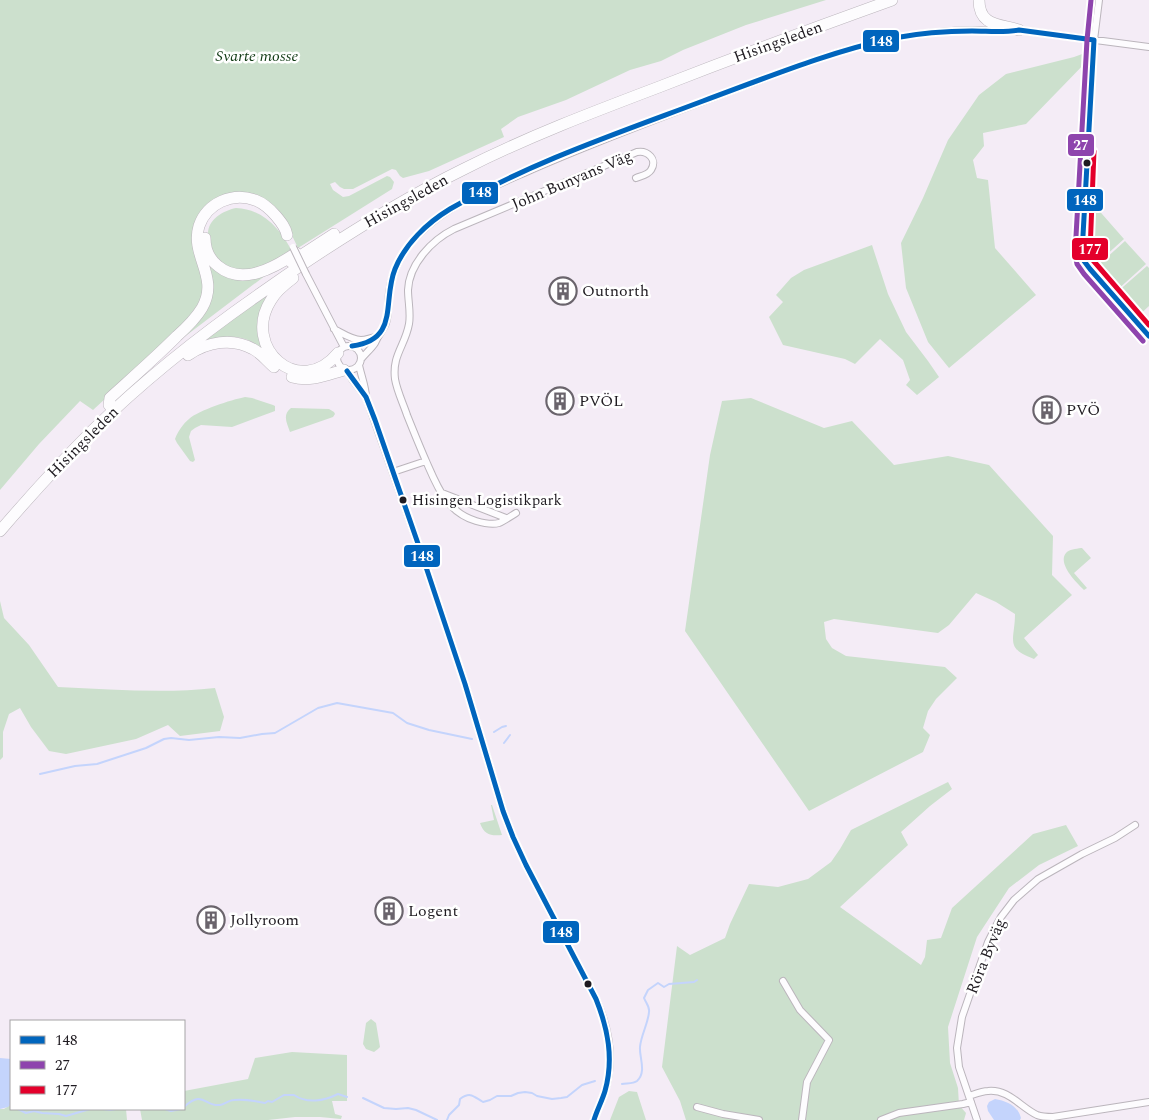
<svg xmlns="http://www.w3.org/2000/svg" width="1149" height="1120" font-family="Spectral,serif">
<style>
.green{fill:#cce0cd}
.water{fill:#c4d4fc}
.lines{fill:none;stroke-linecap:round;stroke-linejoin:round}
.stream{stroke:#c4d4fc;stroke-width:2}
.street-casing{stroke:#bbb5bc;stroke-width:8}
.highway-casing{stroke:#bbb5bc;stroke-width:12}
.street{stroke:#fdfcfe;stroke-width:6}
.highway{stroke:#fdfcfe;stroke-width:11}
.street-bridge-casing{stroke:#bbb5bc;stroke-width:8;stroke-linecap:butt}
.street-bridge{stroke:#fdfcfe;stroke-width:6}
.bus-1-casing{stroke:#fff;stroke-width:9}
.bus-2-casing{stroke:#fff;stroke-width:9}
.bus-3-casing{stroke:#fff;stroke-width:9}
.bus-1{stroke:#0065bd;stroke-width:5}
.bus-2{stroke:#8e44ad;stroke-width:5}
.bus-3{stroke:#e4002b;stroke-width:5}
.bus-dot{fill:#1f1b21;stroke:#fff;stroke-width:2}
.labels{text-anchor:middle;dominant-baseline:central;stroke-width:5;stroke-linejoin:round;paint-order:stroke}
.bus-label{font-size:15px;fill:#1f1b21;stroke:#fff;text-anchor:start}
.street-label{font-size:16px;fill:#1f1b21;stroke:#fff}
.park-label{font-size:16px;font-style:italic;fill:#123b15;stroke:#fff}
.poi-label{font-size:16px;fill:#1f1b21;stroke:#fff;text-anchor:start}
.line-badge{stroke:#fff;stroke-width:2}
.badge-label{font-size:14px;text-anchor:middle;font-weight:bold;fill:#fff}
</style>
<rect width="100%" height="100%" fill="#f4ecf6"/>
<!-- green -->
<path class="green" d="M 0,0 L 826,0 L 746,25 L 683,50 L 661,61 L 630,70 L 566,100 L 518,117 L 501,129 L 504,137 L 429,171 L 403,178 L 400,176 L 396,170 L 392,169 L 353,189 L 344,189 L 340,187 L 335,182 L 330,184 L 333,190 L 343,197 L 349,196 L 387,176 L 390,177 L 394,182 L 392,189 L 298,248 L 286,223 L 245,194 L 202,213 L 205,279 L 200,308 L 106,398 L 93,410 L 80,401 L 39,444 L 0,490 Z
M 1085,53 L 1090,58 L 1026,124 L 983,133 L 984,146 L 973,160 L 977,178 L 988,180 L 995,248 L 1036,295 L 949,368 L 928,342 L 906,288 L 901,243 L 923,198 L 948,140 L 979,95 L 1006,74 L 1074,57 Z
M 1088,198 L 1124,239 L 1093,267 L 1087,258 L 1085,247 Z
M 236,208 C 264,209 281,230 293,253 L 269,265 L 235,272 L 214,258 C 212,251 207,242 208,234 C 208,219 223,211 236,208 Z
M 1125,241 L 1146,264 L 1115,292 L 1094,269 Z
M 872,245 L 888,294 L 906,332 L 928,361 L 939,377 L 917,395 L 906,385 L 910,380 L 903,360 L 880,339 L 855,364 L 845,359 L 783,345 L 769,317 L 783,302 L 776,295 L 791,278 L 804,270 Z
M 202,252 L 218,269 L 270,272 L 179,341 L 206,306 Z
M 1147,266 L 1149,268 L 1149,306 L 1137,317 L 1116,293 Z
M 278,285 L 272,294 L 263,349 C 259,347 256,344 252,342 C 235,333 216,337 200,344 Z
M 245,397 L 252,398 L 273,405 L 275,406 L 275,411 L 232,427 L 201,425 L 195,428 L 191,431 L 189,437 L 195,460 L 193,462 L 190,461 L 177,443 L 175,439 C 178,431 183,424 189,419 C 199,410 231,400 245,397 Z
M 751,398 L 824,428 L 852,421 L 894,465 L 948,456 L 989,465 L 1053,536 L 1052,575 L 1072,595 L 1024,638 L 1038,655 L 1034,659 C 1004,648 1015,640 1015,614 L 996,602 L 976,593 L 949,625 L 938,633 L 834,619 L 824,622 L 826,639 L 832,648 L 846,656 L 945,667 L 957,678 L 936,699 L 928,711 L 923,728 L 930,735 L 923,752 L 809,811 L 685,631 L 710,455 L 722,401 Z
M 291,408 L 329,409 L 334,412 L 335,414 L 333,417 L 290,432 C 287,423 282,415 291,408 Z
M 1081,548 L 1082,548 L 1091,558 L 1074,573 L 1087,588 L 1084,590 C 1077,583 1057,564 1066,553 C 1069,549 1076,549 1081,548 Z
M 0,601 L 4,618 L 29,645 L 58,687 C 111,689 163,694 215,688 L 224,717 L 220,731 L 180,736 L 168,725 L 136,739 L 66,754 L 49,751 L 31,727 L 20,708 L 9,714 L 3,732 L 3,757 L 0,760 Z
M 948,782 L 952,789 L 930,806 L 901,832 L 908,845 L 840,907 L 921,965 L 925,957 L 927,940 L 941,938 L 952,908 L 1033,834 L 1066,825 L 1078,846 L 1039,865 L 1009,888 L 977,937 L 948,1027 L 950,1063 L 958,1088 L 959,1105 L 966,1113 L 964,1120 L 686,1120 L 680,1101 L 662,1067 L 677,946 L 690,955 L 725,938 L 730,924 L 749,884 L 778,887 L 808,879 L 831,862 L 840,849 L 851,830 Z
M 491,805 L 492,805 L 502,835 C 491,836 484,835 480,823 L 494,820 Z
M 371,1019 L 376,1023 L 380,1047 L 378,1049 L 374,1052 L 366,1049 L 363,1044 L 366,1023 Z
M 292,1052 L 347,1055 L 347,1101 L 332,1101 L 335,1114 L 342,1116 L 341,1119 L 320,1117 L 295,1117 L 268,1120 L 142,1120 L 140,1109 L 184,1109 L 184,1091 L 248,1079 L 255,1058 Z
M 629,1091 L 637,1092 L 646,1120 L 610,1120 L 619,1097 Z
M 10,1105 L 11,1105 L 11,1109 L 126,1109 L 127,1120 L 0,1120 L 0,1109 L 4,1109 Z"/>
<!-- water -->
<path class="water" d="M 0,1058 L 11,1059 L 11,1105 L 10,1105 L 8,1107 L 0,1109 Z
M 995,1099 C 1007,1101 1018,1106 1021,1118 L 1020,1120 L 994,1120 L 988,1111 L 987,1106 L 989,1102 Z"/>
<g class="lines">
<!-- stream -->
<path class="stream" d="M 494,732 L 502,727 L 506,726
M 504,743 L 510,735
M 40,774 L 75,766 L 97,764 L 146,748 L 164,739 L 171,738 L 189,740 L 219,737 L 240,738 L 262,734 L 275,733 L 318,708 L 337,703 L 393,713 L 407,723 L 429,730 L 472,739
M 622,1084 C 626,1083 633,1084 637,1081 C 647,1072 639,1057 640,1047 C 641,1035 648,1024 649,1012 C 650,1007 646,1003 644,998 L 648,990 L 658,983 L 664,987 L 669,984 L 694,982 L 697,980
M 363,1098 L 384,1108 L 396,1109 L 408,1108 L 416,1110 L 437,1120
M 184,1107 C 203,1089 205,1107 220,1105 C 225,1104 229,1100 234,1100 C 244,1099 256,1101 265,1103 L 268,1101 L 272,1102 L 284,1095 L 294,1095 C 307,1104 324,1101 338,1094 L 347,1097
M 18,1109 L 26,1113 L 34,1111 L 42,1113 L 59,1114 L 66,1116 L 90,1109
M 103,1109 L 110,1110 L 116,1109
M 146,1109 L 154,1109
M 165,1109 L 171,1111 L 181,1109
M 447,1120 L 449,1115 L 459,1105 L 460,1099 C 471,1091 474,1097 483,1102 L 490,1100 L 497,1096 L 511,1096 L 518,1093 L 525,1092 L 532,1093 L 537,1096 L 552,1099 L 561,1098 L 567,1097 L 582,1085 L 595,1081"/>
<!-- street casing -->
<g class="street-casing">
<path id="street" d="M 1016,31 L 1019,30 L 1149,47
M 1094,40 L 1099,0
M 306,274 L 334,328 L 344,347
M 334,329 C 342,333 352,340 361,340 C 367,340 371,337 377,337
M337 358a12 12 0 1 1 24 0a12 12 0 1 1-24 0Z
M 362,358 C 366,353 371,349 375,343 C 376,341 377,339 378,337 C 381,332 384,328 386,323 C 389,313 388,303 389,293 C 392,270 402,251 418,235 C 446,206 487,189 524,173 C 587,145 651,121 715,97 C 771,76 828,52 887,40 C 926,31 967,29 1007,31
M 359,365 C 361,375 366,388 366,397 L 423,558 L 465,684 L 503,811 L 513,837 L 526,865 L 596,999 C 609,1028 615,1059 605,1091 C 602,1101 597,1110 594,1120
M 347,371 L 352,379 L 365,396
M 426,461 C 419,445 413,430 407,415 C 403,403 397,391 395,379 C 392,355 405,346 409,324 C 411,313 408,301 408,290 C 409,264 432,240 454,229 L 637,152 C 647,150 658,159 651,170 C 648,175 641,176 636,178
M 393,472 L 426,461 C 437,486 446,512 476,521 C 483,523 492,525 499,523 C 504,521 511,516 516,513
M 442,493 L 506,518
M 783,981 L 800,1010 L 829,1040 L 807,1082 L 802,1120
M 969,1096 C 975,1094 982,1091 988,1091 C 1009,1089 1020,1107 1037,1115 C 1042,1117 1047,1117 1053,1117 L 1149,1102
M 697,1107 L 723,1114 L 759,1120
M 881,1120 L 899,1113 L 963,1104 L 971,1102
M 977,1120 L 959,1067 L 957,1048 L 962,1017 L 988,942 L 996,926 L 1001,917 L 1014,900 L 1038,879 L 1082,854 L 1115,838 L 1135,825"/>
</g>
<!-- highway casing -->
<g class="highway-casing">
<path id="highway" d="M 979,0 C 979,27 1001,24 1019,30
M 205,238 C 205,249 209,259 218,266 C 242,286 274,268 296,253
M 291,262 L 334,234
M 293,278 C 285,284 276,291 271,300 C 241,347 299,400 338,353
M 188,355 C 207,342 232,337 253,349 C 261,353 267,361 274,367
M 292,377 C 311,382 326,375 344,370
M 109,405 L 110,398 C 132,378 155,358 177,336 C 186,328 196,318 202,308 C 220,277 190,256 199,226 C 207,203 232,192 255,200 C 263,203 270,209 276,216 C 281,222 286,228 287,235
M 0,531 C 30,496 61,462 93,430 C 145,379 202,334 261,293 C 326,247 393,204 464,169 C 527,137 593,112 659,87 C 736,57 814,28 892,0"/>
</g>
<!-- street -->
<use href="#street" class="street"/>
<!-- highway -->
<use href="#highway" class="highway"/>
<!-- street-bridge casing -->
<g class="street-bridge-casing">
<path id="street-bridge" d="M 293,247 L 306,274"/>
</g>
<!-- street-bridge -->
<use href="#street-bridge" class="street-bridge"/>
<!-- bus-1 casing -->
<g class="bus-1-casing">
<path id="bus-1" d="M 1094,40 L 1082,253 L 1084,261 L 1090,269 L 1149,336
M 352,346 C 400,340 382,301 395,269 C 405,244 427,223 450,209 C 529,163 618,133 703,101 C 766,78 828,52 894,38 C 920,33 946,31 972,31 C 988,31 1003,33 1019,30 L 1094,40
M 347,371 L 366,397 L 375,420 L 423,558 L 465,684 L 503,811 L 513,837 L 526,865 L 596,999 C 608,1029 614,1059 605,1091 C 602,1101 597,1110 594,1120"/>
</g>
<!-- bus-2 casing -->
<g class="bus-2-casing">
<path id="bus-2" d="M 1091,0 L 1087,40 L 1075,254 L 1077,264 L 1084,274 L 1143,341"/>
</g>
<!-- bus-3 casing -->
<g class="bus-3-casing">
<path id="bus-3" d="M 1094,151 L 1090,252 L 1091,258 L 1149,325"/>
</g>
<!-- bus-1 -->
<use href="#bus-1" class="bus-1"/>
<!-- bus-2 -->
<use href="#bus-2" class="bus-2"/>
<!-- bus-3 -->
<use href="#bus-3" class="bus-3"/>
</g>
<!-- icons -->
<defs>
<g id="building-ring" transform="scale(1.4375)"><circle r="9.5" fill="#fff" stroke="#6a646c" stroke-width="1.5"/><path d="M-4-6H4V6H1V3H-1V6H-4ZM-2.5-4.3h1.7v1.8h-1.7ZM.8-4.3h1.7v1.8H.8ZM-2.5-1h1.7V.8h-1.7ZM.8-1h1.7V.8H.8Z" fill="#6a646c"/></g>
</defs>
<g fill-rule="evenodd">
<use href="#building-ring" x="563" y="291"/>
<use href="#building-ring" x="560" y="401"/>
<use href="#building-ring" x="1047" y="410"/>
<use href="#building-ring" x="389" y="911"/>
<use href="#building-ring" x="211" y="920"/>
</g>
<!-- markers -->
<g class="bus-dot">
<circle cx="1087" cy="163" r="4.5"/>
<circle cx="403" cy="500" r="4.5"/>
<circle cx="588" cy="984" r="4.5"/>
</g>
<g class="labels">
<!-- bus labels -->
<g class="bus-label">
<text x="412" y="500">Hisingen Logistikpark</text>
</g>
<!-- street labels -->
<g class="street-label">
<text transform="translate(778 42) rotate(-20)">Hisingsleden</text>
<text transform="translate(572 180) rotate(-23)">John Bunyans Väg</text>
<text transform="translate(406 201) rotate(-29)">Hisingsleden</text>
<text transform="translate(83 442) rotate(-45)">Hisingsleden</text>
<text transform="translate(986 956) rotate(-68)">Röra Byväg</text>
</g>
<!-- park labels -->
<g class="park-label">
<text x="257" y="56">Svarte mosse</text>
</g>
<!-- poi labels -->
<g class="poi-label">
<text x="582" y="291">Outnorth</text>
<text x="579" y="401">PVÖL</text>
<text x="1066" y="410">PVÖ</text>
<text x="408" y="911">Logent</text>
<text x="230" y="920">Jollyroom</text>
</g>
</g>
<g class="line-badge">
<rect x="862" y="29" width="38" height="24" rx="5" fill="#0065bd"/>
<rect x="1067" y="133" width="28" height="24" rx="5" fill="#8e44ad"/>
<rect x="461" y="181" width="38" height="24" rx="5" fill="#0065bd"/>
<rect x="1066" y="188" width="38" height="24" rx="5" fill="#0065bd"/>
<rect x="1071" y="237" width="38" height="24" rx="5" fill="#e4002b"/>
<rect x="403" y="544" width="38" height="24" rx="5" fill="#0065bd"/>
<rect x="542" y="920" width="38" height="24" rx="5" fill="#0065bd"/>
</g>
<g class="badge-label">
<text x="881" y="46">148</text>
<text x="1081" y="150">27</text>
<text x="480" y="197">148</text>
<text x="1085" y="205">148</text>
<text x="1090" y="254">177</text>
<text x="422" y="561">148</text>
<text x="561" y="937">148</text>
</g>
<!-- legend -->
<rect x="10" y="1020" width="175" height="90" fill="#ffffff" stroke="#a5a4a6"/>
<rect x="20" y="1036" width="25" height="8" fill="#0065bd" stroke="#a5a4a6"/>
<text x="55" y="1045" font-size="15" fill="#1f1b21">148</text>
<rect x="20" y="1061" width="25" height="8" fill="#8e44ad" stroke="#a5a4a6"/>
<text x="55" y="1070" font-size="15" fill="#1f1b21">27</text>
<rect x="20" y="1086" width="25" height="8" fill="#e4002b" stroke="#a5a4a6"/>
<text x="55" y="1095" font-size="15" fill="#1f1b21">177</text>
</svg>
